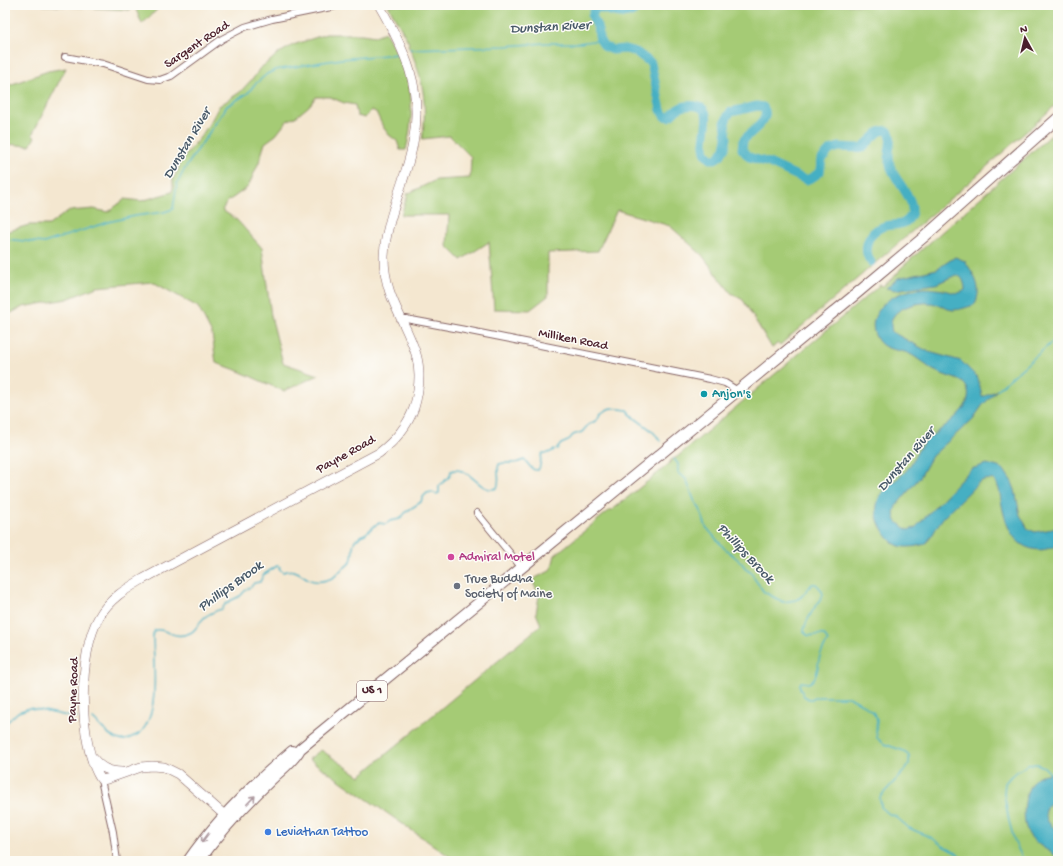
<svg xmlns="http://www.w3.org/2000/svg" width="1063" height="866" font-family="'Gochi Hand',sans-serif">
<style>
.green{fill:#a5cb75;stroke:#787550}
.water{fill:#44afc3;stroke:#476777}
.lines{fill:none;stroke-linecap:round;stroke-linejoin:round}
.stream{stroke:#44afc3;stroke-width:1.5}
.river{stroke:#44afc3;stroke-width:9}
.minor-casing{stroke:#866565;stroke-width:8}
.secondary-casing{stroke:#866565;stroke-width:10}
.primary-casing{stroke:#866565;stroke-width:12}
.minor{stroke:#fff;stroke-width:6}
.secondary{stroke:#fff;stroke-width:9}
.primary{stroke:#fff;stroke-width:10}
.oneway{stroke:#ae9aa0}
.culture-dot{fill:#0f9aa8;stroke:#fdfcf7;stroke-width:1.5}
.hotel-dot{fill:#d1479c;stroke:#fdfcf7;stroke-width:1.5}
.worship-dot{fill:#6b7280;stroke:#fdfcf7;stroke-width:1.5}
.shop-dot{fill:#3f7fe0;stroke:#fdfcf7;stroke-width:1.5}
.labels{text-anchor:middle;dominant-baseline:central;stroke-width:3;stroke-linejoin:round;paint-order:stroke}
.shield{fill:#fdfcf7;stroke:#806168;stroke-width:1}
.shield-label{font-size:12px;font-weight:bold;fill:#4a1f2b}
.street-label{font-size:13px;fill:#4a1f2b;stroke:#fdfcf7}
.culture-label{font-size:13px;fill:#0d838f;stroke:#fdfcf7;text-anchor:start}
.hotel-label{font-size:13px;fill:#b23c85;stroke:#fdfcf7;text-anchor:start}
.worship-label{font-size:13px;fill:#5b616d;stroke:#fdfcf7;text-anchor:start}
.shop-label{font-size:13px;fill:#366cbe;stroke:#fdfcf7;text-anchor:start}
.water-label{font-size:14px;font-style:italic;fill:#485968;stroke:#fdfcf7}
</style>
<rect width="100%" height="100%" fill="#fdfcf7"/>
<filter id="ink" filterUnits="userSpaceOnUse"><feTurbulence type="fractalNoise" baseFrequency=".025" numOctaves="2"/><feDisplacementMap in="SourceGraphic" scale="8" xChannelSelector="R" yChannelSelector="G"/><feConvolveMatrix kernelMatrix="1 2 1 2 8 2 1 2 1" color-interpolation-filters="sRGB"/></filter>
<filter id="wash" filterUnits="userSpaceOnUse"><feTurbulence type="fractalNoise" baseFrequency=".012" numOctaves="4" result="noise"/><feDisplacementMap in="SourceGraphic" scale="16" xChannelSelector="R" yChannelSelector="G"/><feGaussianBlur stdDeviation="0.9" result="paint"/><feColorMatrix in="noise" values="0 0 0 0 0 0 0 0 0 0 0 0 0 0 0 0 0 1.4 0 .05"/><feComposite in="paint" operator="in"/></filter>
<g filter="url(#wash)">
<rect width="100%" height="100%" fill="#f4e7d0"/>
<!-- green -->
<path class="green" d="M 43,5 L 133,5 L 130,10 Z
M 134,5 L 162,5 L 142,24 Z
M 388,5 L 1058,5 L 1058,103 L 973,179 L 780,345 L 778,343 L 772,348 L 743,300 L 731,293 L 702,255 L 670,226 L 617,210 L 598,251 L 548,253 L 548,296 L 530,310 L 494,309 L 489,242 L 461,260 L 447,246 L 449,215 L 401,215 L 406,199 L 407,199 L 407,194 L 436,180 L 470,178 L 471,157 L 450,136 L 422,139 C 428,105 423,76 408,45 L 409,43 Z
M 385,32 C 391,43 398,53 403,64 C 414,92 413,122 406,150 L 400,150 L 397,141 L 389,135 L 383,127 L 376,112 L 371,110 L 365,118 L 357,116 L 355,105 L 344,103 L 330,97 L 316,97 L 309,106 L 297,116 L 287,121 L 276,135 L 265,143 L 259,162 L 248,187 L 227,202 L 222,210 L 237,220 L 262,248 L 271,316 L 283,363 L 319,375 L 284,391 C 261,382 240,370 216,363 L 212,334 L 198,307 L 153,282 L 97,287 L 67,299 L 23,307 L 5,316 L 5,232 L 29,225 L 49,225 L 68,211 L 94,209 L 108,212 L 125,199 L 141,201 L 172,192 L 173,188 L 173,179 L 178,170 L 180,162 L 201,136 L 211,121 L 219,106 L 240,92 L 255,76 L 259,69 L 271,60 L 276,55 L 293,45 L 326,34 L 362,34 L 375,36 Z
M 66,68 L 32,135 L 35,137 L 30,146 L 5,144 L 5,89 L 7,86 L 48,71 Z
M 1058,129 L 1058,773 L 1039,776 L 1050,851 L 1053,854 L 1058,854 L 1058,861 L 712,861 L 710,858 L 694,861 L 649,861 L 646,857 L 637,861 L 456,861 L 309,759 L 321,750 L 360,776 L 541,625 L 536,613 L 539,596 L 533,582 L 535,578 L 548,572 L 552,567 L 555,555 L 610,510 L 612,510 L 669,464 L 671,460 L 677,457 L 880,285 L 883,286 L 897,274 L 901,268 Z
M 1058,795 L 1058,833 C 1047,824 1044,819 1044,805 Z"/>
<!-- water -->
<path class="water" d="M 955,257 L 965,261 C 974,275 984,289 974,305 C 967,307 960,310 953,310 C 944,309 938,303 929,303 C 919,302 898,307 893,317 C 890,321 891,327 892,332 L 929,352 L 961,361 L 978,378 L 982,396 L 985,396 L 997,390 L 982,406 L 973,419 L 932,456 L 920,477 L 896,506 L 894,514 L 896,521 L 903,527 L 908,530 L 915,528 L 971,469 L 987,464 L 998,467 L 1004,470 L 1012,482 L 1015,490 L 1020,515 L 1028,529 L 1035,532 L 1058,528 L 1058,546 C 1052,547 1046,550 1040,550 C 1012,549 1005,523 1001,500 C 1000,494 999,485 994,480 C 987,479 983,479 977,484 C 966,496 954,506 943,518 C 937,525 934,534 928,541 C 925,545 921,545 917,546 C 901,549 893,546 884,532 C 877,522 874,510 879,498 C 884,487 897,480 905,472 C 913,464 916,450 925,442 C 937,430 973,411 968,391 C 967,387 965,384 961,381 C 952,377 942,375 933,370 C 925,365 917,357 908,353 C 893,348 880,351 874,332 C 872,323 874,317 879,310 C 888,295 908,290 924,288 C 930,288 937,289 943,290 C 952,291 957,296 965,290 C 965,284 963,276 956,275 L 936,284 L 895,290 L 886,288 L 898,278 L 937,269 Z
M 1058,773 L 1058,797 L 1046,807 C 1044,818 1049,825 1058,831 L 1058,857 C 1049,851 1037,845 1030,836 C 1020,823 1023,784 1039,776 C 1044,773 1053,774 1058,773 Z"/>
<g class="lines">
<!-- stream -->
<path class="stream" d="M 598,5 L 600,7
M 410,49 L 505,46 L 545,43 L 579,43 L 600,40
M 5,239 L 44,243 L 108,222 L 135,216 L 164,212 L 173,209 L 177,184 L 184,170 L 227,106 L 248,93 L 254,85 L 267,74 L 275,70 L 341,59 L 398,54
M 997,390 L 1058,337
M 674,459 L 678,464 C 678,477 676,471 686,479 L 694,500 L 700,509 L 706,527 L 724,548 L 741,562 L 747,570 L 752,573 L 754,578 L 764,592 L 783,602 L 796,600 L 801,597 L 812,584 L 816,584 C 830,597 819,599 813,610 C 809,618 805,622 804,631 L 807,635 C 813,637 818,633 824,635 L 828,641 C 825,646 822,650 820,656 C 817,665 819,678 809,683 L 801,682 L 800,684 L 800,688 L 804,696 L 809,699 L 812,699 L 818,697 L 849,697 L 862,704 L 873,712 L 877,720 L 876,730 L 877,738 L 884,744 L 904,751 L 909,756 L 909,764 L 905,770 L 880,797 L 881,807 L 889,814 L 895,816 L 909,828 L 932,838 L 943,846 L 958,854 L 966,861
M 93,719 C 101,726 110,738 120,740 C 124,741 129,739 132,737 C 134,736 138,735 140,733 C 161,713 153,660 153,634 L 155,630 C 167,627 173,641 190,633 C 197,630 198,623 203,619 C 206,615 217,610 222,609 C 226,601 233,600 240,596 C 243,594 244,591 247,589 C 250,587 252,587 254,583 L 260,582 L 263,575 L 277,566 L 280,567 L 279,569 L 283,572 C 304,565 302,587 327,580 C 333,578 335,577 339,572 C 343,568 348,566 351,561 C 354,555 351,548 355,540 L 359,538 L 360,536 L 365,534 L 378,523 L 386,524 L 390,521 L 400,519 L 407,511 L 421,502 L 422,498 L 427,493 L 432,492 L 436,494 L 439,493 L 439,486 L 450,476 L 451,471 C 470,464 479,495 497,488 C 501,480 496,472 499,464 C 509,461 512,466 524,460 C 529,463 530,471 538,470 C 542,465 539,458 543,453 L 548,453 L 557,449 L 561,444 L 568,441 L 573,435 L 582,432 L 588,425 L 597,420 L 600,414 L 606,410 L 611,408 L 627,410 C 636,423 651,425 660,441
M 5,724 L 18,712 L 30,708 L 77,718
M 1024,861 L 1015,843 L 1009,821 L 1004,793 L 1005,783 L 1011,776 L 1027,765 L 1037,764 L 1044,767 L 1051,774"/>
<!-- river -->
<path class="river" d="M 634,5 L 636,10 C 625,17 609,11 598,7 L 595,9 L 592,16 L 597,26 L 600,40 L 605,47 L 613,50 L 625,49 L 636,52 L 651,63 L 661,110 L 664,116 L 669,117 C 672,115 675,111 678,109 C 683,106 691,105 697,106 C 720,111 692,148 711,159 L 715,159 L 720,156 L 725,148 L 727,138 L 725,123 L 728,115 L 731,112 L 757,106 L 763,107 C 773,120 749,132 743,141 L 742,149 L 749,157 L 769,163 L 806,180 L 813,177 L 820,172 L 822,159 L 830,150 L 839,147 L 859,148 L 863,147 L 879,132 C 895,125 890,144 889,152 C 889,158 889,165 892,170 C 897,183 919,203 910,217 C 904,228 891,223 882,227 C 867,233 862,250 871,262"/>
</g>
</g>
<g filter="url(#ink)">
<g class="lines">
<!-- minor casing -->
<g class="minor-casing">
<path id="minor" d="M 65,57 L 103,64 L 148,79 L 160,80 L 171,76 L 222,39 L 245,27 L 272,19 L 341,5
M 401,320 L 406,319 L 465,330 L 710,379 L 725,383 L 738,391
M 477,513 L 522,568
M 101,780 L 113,832 L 117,861"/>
</g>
<!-- secondary casing -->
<g class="secondary-casing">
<path id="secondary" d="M 93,758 C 101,768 109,772 122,772
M 229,819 L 178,774 L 164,767 L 152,766 L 141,767 L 107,779 L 102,780 L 100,778 C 78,742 78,653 99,617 C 109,599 126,589 143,579 L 379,453 C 395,441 407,427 414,408 C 419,391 421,371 416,354 C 405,319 384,297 384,257 C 385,232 394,207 402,183 C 406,170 411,156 413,143 C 424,90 405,50 379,5"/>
</g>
<!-- primary casing -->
<g class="primary-casing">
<path id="primary" d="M 188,861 C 217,819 253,784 292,751
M 199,861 C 220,832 245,805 271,780 C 281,770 294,761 300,749 L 856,294 L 924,237 L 1058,118"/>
</g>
<!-- minor -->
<use href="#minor" class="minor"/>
<!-- secondary -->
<use href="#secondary" class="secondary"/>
<!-- primary -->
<use href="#primary" class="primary"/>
</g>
<!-- one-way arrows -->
<defs><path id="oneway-shaft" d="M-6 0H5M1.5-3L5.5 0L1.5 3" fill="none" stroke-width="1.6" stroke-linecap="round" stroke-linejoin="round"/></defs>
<g class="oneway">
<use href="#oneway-shaft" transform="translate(251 800) rotate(-46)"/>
<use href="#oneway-shaft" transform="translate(205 838) rotate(127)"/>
</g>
</g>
<!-- markers -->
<circle class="culture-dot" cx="704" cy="394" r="4"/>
<circle class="hotel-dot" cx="451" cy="557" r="4"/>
<circle class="worship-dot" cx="457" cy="586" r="4"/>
<circle class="shop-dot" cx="268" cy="832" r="4"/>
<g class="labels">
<!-- shield labels -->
<rect class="shield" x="357" y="681" width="30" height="20" rx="3"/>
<g class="shield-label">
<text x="372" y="691">US 1</text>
</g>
<!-- street labels -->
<g class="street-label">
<text transform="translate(197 45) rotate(-34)">Sargent Road</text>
<text transform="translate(573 340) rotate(11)">Milliken Road</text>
<text transform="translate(346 455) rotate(-29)">Payne Road</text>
<text transform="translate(74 690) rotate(-88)">Payne Road</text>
</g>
<!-- culture labels -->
<g class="culture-label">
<text x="712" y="394">Anjon's</text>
</g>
<!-- hotel labels -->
<g class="hotel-label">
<text x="459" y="557">Admiral Motel</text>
</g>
<!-- worship labels -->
<g class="worship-label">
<text x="465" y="579">True Buddha<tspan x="465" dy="15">Society of Maine</tspan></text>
</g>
<!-- shop labels -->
<g class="shop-label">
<text x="276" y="832">Leviathan Tattoo</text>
</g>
<!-- water labels -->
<g class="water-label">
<text transform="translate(550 28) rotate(-3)">Dunstan River</text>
<text transform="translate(188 144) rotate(-59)">Dunstan River</text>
<text transform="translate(907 460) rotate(-49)">Dunstan River</text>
<text transform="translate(745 554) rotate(47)">Phillips Brook</text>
<text transform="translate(231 587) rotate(-36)">Phillips Brook</text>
</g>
</g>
<!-- margin -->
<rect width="1063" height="866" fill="none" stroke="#fdfcf7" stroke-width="20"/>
<!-- north arrow -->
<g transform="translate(1025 38) rotate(352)" stroke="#fdfcf7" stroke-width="3" paint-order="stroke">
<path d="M0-3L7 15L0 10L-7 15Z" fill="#4a1f2b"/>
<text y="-6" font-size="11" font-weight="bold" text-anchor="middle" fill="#4a1f2b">N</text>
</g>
</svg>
